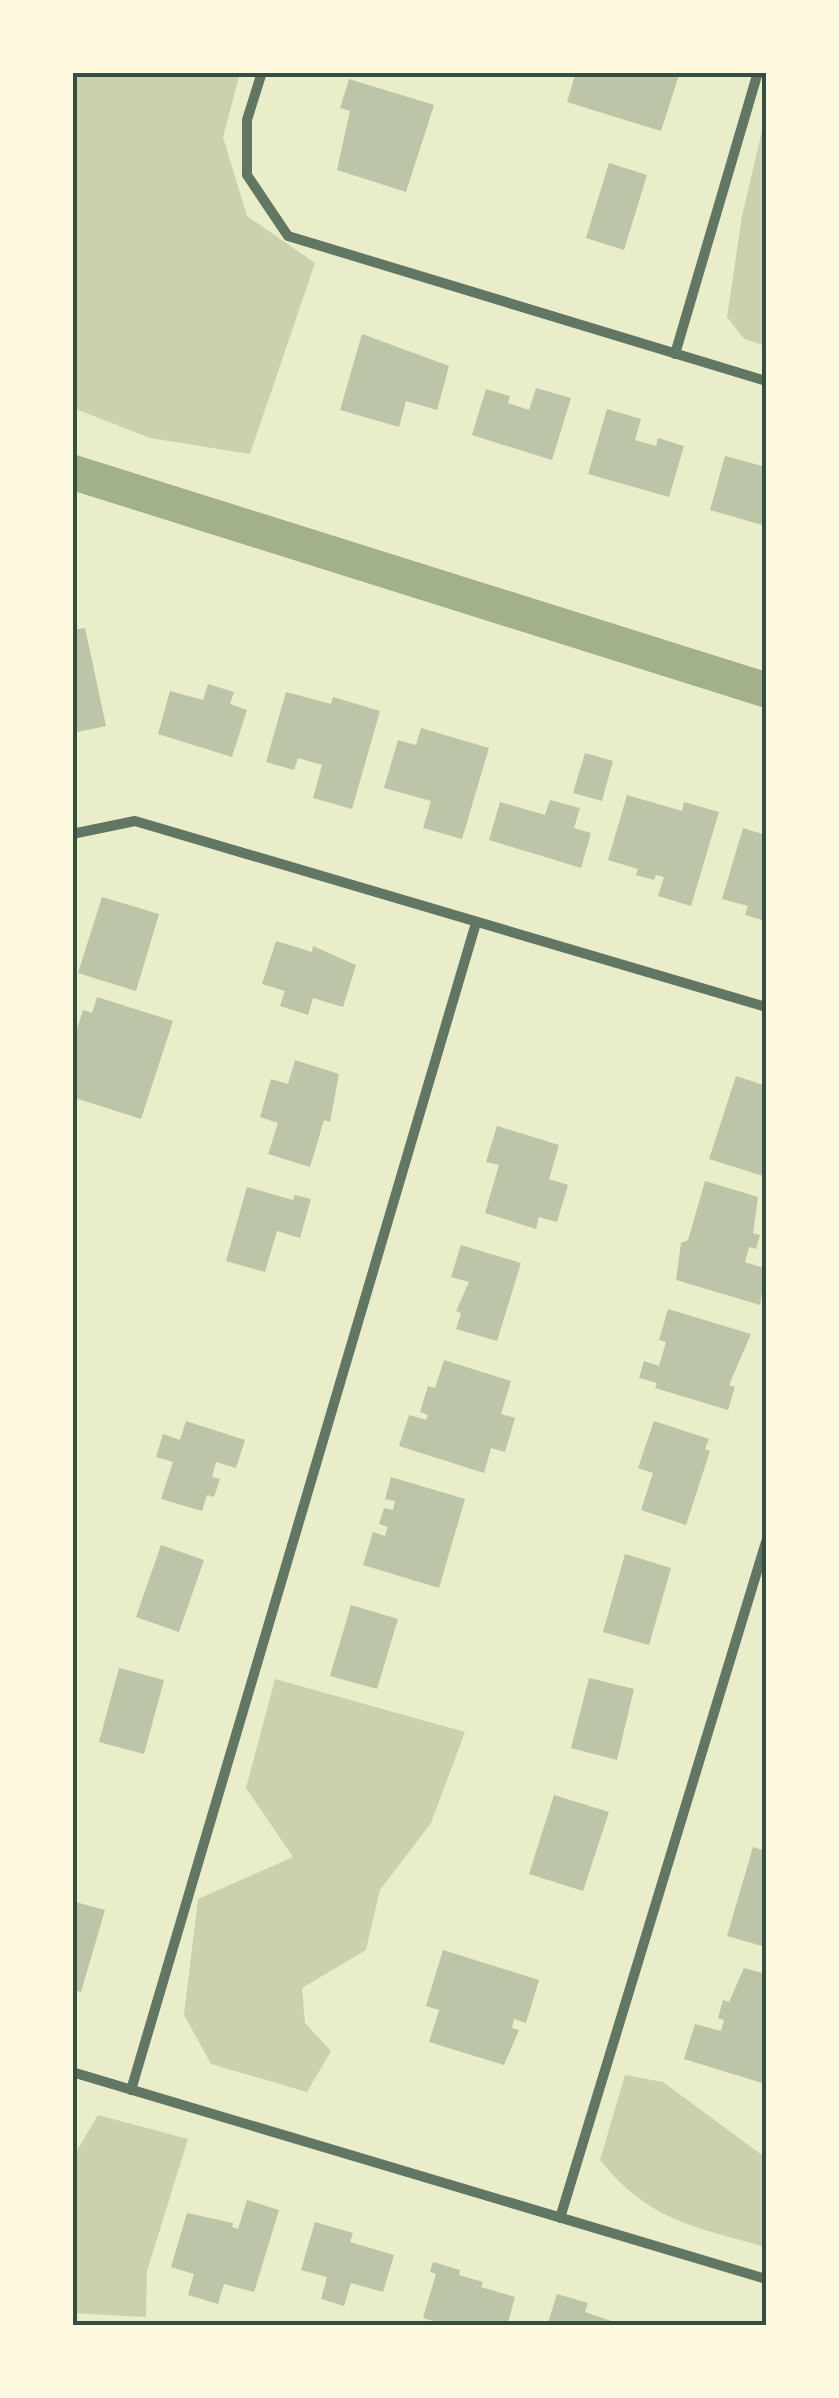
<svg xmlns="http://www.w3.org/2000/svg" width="839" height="2398" font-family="'Fira Sans',sans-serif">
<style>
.green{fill:#cad2ad}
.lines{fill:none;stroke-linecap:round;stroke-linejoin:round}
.canal{stroke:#a3b18a;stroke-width:35}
.building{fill:#bcc5a7}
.minor{stroke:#617663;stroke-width:10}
.neatline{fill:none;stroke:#344e41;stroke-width:4}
</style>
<rect width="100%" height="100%" fill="#e9edc9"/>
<!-- green -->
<path class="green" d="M 72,73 L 240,73 L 223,137 L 247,216 L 315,263 L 250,454 L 150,438 L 73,408 Z
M 766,114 L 766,346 L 744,339 L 727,317 L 742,216 Z
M 275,1679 L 465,1732 L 431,1823 L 380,1890 L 366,1950 L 302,1988 L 305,2023 L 331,2051 L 307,2092 L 211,2064 L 184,2015 L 198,1899 L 293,1857 L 246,1788 Z
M 625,2075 L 663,2082 L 766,2158 L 766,2247 C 695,2227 649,2221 600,2160 Z
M 98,2115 L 188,2139 L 147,2271 L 146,2317 L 73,2313 L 73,2157 Z"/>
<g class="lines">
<!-- canal -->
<path class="canal" d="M 72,472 L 766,690"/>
</g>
<!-- building -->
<path class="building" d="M 576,72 L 680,72 L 661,131 L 567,102 Z
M 349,79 L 434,105 L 406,192 L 337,170 L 350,111 L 340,108 Z
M 609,163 L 647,175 L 624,250 L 586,238 Z
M 362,334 L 449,366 L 437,410 L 406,401 L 399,427 L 340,410 Z
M 536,388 L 571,398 L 552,460 L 472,435 L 486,389 L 510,396 L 508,403 L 529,410 Z
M 607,409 L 641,419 L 635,440 L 656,446 L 658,438 L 684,446 L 669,497 L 588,474 Z
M 725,456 L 766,467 L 766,526 L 710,510 Z
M 85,628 L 106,726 L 72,733 L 72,630 Z
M 208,684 L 234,692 L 230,704 L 247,710 L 232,757 L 158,734 L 170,691 L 203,700 Z
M 286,692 L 331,704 L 333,697 L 380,711 L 352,809 L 313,798 L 322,765 L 298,758 L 294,770 L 266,762 Z
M 421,728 L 489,748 L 462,839 L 423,828 L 431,801 L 384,788 L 398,740 L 416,745 Z
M 585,753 L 613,761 L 602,801 L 573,793 Z
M 627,795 L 682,811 L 684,802 L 719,812 L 691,906 L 658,896 L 664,877 L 656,875 L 654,880 L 636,875 L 638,869 L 608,860 Z
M 550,800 L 580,808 L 574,828 L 591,833 L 581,868 L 489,840 L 500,802 L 545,815 Z
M 743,828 L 766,835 L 766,921 L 745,915 L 748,906 L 722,899 Z
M 102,897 L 159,914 L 136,991 L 78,973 Z
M 276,941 L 312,952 L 313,946 L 356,965 L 343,1007 L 313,998 L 308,1015 L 280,1006 L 285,991 L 262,984 Z
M 97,997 L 173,1021 L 141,1119 L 72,1097 L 72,1045 L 83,1010 L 92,1013 Z
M 295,1060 L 339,1074 L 330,1122 L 324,1120 L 310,1167 L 268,1154 L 278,1123 L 260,1117 L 271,1079 L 288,1084 Z
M 736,1076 L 766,1086 L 766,1177 L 709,1159 Z
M 497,1126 L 559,1145 L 549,1179 L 568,1185 L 557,1222 L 539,1217 L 536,1229 L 485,1213 L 499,1165 L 486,1162 Z
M 705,1181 L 758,1197 L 753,1233 L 760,1235 L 756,1249 L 749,1247 L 745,1262 L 766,1269 L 760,1305 L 676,1280 L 681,1243 L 688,1240 Z
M 247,1187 L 293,1200 L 295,1195 L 311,1199 L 300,1238 L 277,1231 L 265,1272 L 226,1261 Z
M 461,1245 L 521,1263 L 497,1341 L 456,1329 L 461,1313 L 456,1311 L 469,1282 L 451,1277 Z
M 668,1309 L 751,1334 L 729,1385 L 735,1387 L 728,1410 L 655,1388 L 657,1383 L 639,1378 L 644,1361 L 659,1366 L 666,1342 L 659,1340 Z
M 444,1360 L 511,1381 L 501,1414 L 515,1418 L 505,1452 L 491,1448 L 484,1473 L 399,1446 L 409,1415 L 426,1420 L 428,1415 L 420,1412 L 428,1386 L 435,1388 Z
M 186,1421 L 245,1440 L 236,1468 L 216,1462 L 212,1477 L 220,1479 L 214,1497 L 207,1495 L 202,1511 L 161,1499 L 173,1462 L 156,1457 L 163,1434 L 180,1440 Z
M 654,1421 L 709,1439 L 705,1449 L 710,1451 L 686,1525 L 641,1510 L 653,1473 L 638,1468 Z
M 391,1477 L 465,1499 L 439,1588 L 363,1565 L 373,1532 L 385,1536 L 388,1527 L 379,1524 L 384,1508 L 393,1510 L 395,1501 L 385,1499 Z
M 161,1545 L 204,1560 L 179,1632 L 136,1617 Z
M 625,1554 L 671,1568 L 649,1645 L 603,1632 Z
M 351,1605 L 398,1619 L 377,1689 L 330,1676 Z
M 119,1668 L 164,1680 L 144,1754 L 99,1742 Z
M 589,1678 L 634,1689 L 617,1760 L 571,1748 Z
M 554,1795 L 609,1812 L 583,1891 L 529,1874 Z
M 753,1847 L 766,1851 L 766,1947 L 727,1936 Z
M 72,1901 L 105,1910 L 81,1992 L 72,1990 Z
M 443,1950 L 539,1980 L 526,2023 L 514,2019 L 512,2028 L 519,2030 L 504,2065 L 429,2042 L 439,2010 L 426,2006 Z
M 744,1968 L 766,1974 L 766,2084 L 684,2059 L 695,2024 L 721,2031 L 724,2020 L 718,2018 L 723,2000 L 729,2002 Z
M 247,2200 L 279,2210 L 254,2292 L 224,2284 L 218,2304 L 188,2295 L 194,2274 L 171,2267 L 187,2213 L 233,2223 L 232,2227 L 238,2229 Z
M 315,2222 L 353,2233 L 350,2242 L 394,2255 L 383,2292 L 351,2283 L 344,2306 L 321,2299 L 327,2277 L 301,2270 Z
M 433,2262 L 460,2270 L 459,2275 L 483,2282 L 481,2287 L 515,2297 L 507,2326 L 450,2326 L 423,2318 L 436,2274 L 430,2272 Z
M 557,2294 L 588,2303 L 585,2312 L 626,2326 L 547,2326 Z"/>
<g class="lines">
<!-- minor -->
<path class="minor" d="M 262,72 L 247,120 L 247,175 L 288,236 L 766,381
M 675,354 L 758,72
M 72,834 L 135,821 L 766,1007
M 72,2072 L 766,2279
M 131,2090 L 476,923
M 560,2218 L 766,1542"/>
</g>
<!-- border -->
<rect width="839" height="2398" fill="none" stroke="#fefae0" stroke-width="150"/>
<rect x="75" y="75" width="689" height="2248" class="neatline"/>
</svg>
